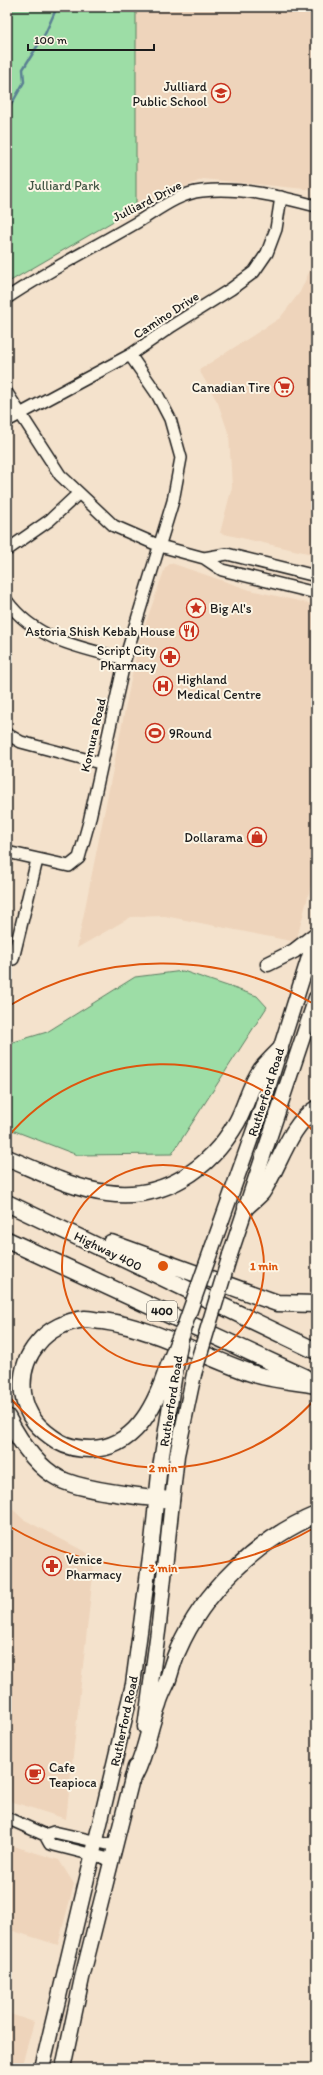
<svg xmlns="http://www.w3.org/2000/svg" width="323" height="2075" font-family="Itim,sans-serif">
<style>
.built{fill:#eed4bb}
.green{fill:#9ddda6;stroke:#5c7c61}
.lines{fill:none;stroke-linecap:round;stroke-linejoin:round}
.stream{stroke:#5a8093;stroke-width:2.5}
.minor-casing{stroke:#1c1c1c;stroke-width:14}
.major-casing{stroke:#1c1c1c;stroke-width:17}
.highway-casing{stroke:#1c1c1c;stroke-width:19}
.minor{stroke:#fcf5e5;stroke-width:11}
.major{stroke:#fcf5e5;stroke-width:14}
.highway{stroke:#fcf5e5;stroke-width:16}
.major-bridge-casing{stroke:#1c1c1c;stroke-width:17;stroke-linecap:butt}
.highway-bridge-casing{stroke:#1c1c1c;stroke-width:19;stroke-linecap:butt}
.major-bridge{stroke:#fcf5e5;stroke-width:14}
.highway-bridge{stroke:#fcf5e5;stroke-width:16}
.ring{fill:none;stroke:#de560d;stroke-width:2}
.labels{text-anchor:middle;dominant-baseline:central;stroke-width:4;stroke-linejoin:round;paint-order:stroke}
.shield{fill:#fcf5e5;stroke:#5f5d58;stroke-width:1}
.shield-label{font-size:12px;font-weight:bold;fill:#1c1c1c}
.poi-label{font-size:13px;fill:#1c1c1c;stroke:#fcf5e5;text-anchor:end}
.park-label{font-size:13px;fill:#435645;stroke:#fcf5e5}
.street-label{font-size:13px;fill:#1c1c1c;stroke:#fcf5e5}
.centre{fill:#de560d;stroke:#fcf5e5;stroke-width:2}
.ring-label{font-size:12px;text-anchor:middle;font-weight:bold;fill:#de560d;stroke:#fcf5e5;stroke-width:4;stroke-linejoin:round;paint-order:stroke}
</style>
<rect width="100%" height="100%" fill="#f4e2cc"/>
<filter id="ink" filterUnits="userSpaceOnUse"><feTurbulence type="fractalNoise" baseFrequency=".025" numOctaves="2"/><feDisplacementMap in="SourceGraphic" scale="8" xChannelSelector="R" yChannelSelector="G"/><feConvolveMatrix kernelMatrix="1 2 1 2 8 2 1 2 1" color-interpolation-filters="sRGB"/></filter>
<g filter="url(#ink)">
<!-- built -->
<path class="built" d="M 136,7 L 316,7 L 316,190 L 203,179 L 136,208 Z
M 316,257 L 316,555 L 220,533 L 232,487 L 229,435 L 218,403 L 199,370 L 280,318 L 300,292 Z
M 171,563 L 250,590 L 316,605 L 316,866 L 296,942 L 165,916 L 131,917 L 77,948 L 138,645 L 165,568 Z
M 7,1504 L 23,1519 L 95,1557 L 66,1819 L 7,1800 Z
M 7,1844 L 59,1860 L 74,1884 L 58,1945 L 7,1929 Z
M 7,2013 L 34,2022 L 21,2068 L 7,2068 Z"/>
<!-- green -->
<path class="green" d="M 7,7 L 136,7 L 136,208 L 7,283 Z
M 183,971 L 257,996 L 267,1007 L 172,1154 L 77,1155 L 7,1128 L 7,1044 L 47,1032 L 135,977 Z"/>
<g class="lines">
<!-- stream -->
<path class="stream" d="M 7,112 L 24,82 L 23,69 L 45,34 L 57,7"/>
<!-- minor casing -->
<g class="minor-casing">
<path id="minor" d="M 7,298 C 50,269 97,246 141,220 C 159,209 180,193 202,191 C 240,187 279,196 316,206
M 7,393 L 60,475 L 114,526 L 160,546 L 204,558 L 222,570 L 316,593
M 7,421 L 130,355 L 172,326 L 231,289 L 254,272 L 267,253 L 276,229 L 281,197
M 7,550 L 50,520 L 79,493
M 204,558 L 227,554 L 316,576
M 7,601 C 35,640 82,648 125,659
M 7,734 L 21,742 L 100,763
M 7,852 L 69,866 L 79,858 L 89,822 L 125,659 L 173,501 L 181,458 L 170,419 L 157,394 L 130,355
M 13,959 L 37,860
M 7,1818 L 45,1835 L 54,1832 L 116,1846
M 45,1835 L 50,1844 L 113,1860"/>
</g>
<!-- major casing -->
<g class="major-casing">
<path id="major" d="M 268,964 L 294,951 L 316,934
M 212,1248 L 262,1107 L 316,935
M 230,1255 L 316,998
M 145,1727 L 159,1624 L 177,1455 L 194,1374
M 42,2068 L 133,1684 L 152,1542 L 159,1474 L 175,1373
M 63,2068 L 82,1978 L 135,1767"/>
</g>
<!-- highway casing -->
<g class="highway-casing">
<path id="highway" d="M 7,1158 C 39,1171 73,1189 107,1193 C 163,1201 210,1169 237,1122 C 246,1106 250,1085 261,1070 C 267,1063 274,1056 280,1050
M 7,1203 L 316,1351
M 246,1207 C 251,1202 258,1197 262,1192 C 279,1167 289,1125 316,1109
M 7,1240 L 304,1377
M 111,1243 L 277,1303 L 316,1304
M 166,1373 C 154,1408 134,1448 91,1449 C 81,1449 69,1448 59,1442 C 40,1430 26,1417 23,1393 C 21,1375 26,1357 38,1343 C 49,1329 67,1321 85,1319 C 90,1319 97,1321 103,1321 C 154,1328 202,1356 251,1373 C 271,1380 295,1381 316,1385
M 7,1417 C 19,1440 36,1467 60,1479 C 83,1491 144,1497 171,1500
M 133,1778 C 146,1755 148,1729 158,1704 C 160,1696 164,1689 167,1682 C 171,1671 173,1660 178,1650 C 203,1592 258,1539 316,1515"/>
</g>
<!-- minor -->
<use href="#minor" class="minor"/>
<!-- major -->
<use href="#major" class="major"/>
<!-- highway -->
<use href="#highway" class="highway"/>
<!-- major-bridge casing -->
<g class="major-bridge-casing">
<path id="major-bridge" d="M 175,1373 L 182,1333 L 212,1248
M 194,1374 L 230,1255"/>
</g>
<!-- highway-bridge casing -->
<g class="highway-bridge-casing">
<path id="highway-bridge" d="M 166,1373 L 182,1333"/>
</g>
<!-- major-bridge -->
<use href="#major-bridge" class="major-bridge"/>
<!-- highway-bridge -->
<use href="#highway-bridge" class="highway-bridge"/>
</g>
</g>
<!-- distance rings -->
<g class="ring">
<circle cx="163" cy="1266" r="101"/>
<path d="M315 1399A202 202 0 0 1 7 1394M7 1138A202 202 0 0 1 315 1133"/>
<path d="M314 1528A302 302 0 0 1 7 1525M7 1007A302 302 0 0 1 314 1004"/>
</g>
<!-- icons -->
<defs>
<g id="school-ring" transform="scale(1)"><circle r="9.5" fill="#fcf5e5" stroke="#c8321e" stroke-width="1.5"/><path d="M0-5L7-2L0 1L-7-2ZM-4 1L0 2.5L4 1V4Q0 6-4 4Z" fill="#c8321e"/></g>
<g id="supermarket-ring" transform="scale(1)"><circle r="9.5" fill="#fcf5e5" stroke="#c8321e" stroke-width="1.5"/><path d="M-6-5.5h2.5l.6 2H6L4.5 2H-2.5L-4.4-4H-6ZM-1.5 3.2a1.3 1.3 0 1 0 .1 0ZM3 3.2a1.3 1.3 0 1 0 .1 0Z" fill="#c8321e"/></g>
<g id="sight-ring" transform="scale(1)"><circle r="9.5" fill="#fcf5e5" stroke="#c8321e" stroke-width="1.5"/><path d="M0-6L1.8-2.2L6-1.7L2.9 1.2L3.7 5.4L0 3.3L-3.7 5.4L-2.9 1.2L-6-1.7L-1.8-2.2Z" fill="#c8321e"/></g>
<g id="restaurant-ring" transform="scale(1)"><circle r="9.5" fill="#fcf5e5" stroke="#c8321e" stroke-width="1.5"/><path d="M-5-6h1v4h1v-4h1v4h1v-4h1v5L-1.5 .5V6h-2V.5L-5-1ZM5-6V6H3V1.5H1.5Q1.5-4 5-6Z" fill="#c8321e"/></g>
<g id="pharmacy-ring" transform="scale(1)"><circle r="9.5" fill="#fcf5e5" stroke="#c8321e" stroke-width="1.5"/><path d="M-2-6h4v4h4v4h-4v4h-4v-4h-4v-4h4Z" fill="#c8321e"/></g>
<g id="hospital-ring" transform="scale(1)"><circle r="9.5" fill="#fcf5e5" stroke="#c8321e" stroke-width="1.5"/><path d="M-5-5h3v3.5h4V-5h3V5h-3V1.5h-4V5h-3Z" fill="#c8321e"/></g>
<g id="stadium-ring" transform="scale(1)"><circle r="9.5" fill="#fcf5e5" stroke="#c8321e" stroke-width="1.5"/><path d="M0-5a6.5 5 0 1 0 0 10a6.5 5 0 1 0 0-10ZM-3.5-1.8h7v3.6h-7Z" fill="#c8321e"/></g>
<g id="shop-ring" transform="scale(1)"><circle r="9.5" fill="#fcf5e5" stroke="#c8321e" stroke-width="1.5"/><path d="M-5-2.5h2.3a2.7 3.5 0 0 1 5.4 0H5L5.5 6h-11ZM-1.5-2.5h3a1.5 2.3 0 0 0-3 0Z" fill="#c8321e"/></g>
<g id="cafe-ring" transform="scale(1)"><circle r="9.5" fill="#fcf5e5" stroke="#c8321e" stroke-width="1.5"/><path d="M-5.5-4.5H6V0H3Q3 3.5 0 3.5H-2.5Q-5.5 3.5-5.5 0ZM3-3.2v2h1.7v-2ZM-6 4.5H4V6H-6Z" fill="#c8321e"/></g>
</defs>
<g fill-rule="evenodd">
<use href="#school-ring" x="221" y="93"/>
<use href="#supermarket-ring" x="284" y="387"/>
<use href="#sight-ring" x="196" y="608"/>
<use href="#restaurant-ring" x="189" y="631"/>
<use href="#pharmacy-ring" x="170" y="657"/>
<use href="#hospital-ring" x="163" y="686"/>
<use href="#stadium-ring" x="155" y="733"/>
<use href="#shop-ring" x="257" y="837"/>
<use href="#pharmacy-ring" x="52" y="1566"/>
<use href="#cafe-ring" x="35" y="1774"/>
</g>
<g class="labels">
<!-- shield labels -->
<rect class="shield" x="147" y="1301" width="30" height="20" rx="3"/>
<g class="shield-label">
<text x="162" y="1311">400</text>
</g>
<!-- poi labels -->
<g class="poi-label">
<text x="207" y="86">Julliard<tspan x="207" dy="15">Public School</tspan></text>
<text x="270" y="387">Canadian Tire</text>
<text x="210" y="608" text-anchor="start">Big Al's</text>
<text x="175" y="631">Astoria Shish Kebab House</text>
<text x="156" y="650">Script City<tspan x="156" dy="15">Pharmacy</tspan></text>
<text x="177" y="679" text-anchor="start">Highland<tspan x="177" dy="15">Medical Centre</tspan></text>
<text x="169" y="733" text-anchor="start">9Round</text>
<text x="243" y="837">Dollarama</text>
<text x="66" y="1559" text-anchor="start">Venice<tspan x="66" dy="15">Pharmacy</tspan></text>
<text x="49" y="1767" text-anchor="start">Cafe<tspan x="49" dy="15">Teapioca</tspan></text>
</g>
<!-- park labels -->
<g class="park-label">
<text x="64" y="185">Julliard Park</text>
</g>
<!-- street labels -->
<g class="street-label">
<text transform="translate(147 201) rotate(-27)">Julliard Drive</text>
<text transform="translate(166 315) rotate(-33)">Camino Drive</text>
<text transform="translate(93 735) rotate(-77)">Komura Road</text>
<text transform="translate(266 1092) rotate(-72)">Rutherford Road</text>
<text transform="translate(108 1251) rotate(26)">Highway 400</text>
<text transform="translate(171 1401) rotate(-81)">Rutherford Road</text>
<text transform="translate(124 1721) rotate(-78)">Rutherford Road</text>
</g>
</g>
<circle cx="163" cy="1266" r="6" class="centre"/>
<g class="ring-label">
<text x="264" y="1270">1 min</text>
<text x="163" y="1472">2 min</text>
<text x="163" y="1572">3 min</text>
</g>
<!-- margin -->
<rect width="323" height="2075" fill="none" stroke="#fcf5e5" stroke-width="24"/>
<rect x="12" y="12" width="299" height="2051" fill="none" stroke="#1c1c1c" stroke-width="1.5" filter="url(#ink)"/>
<!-- scale -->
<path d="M28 44v6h126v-6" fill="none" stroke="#1c1c1c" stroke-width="2"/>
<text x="34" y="44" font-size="12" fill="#1c1c1c" stroke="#fcf5e5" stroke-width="3" paint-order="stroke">100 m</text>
</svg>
